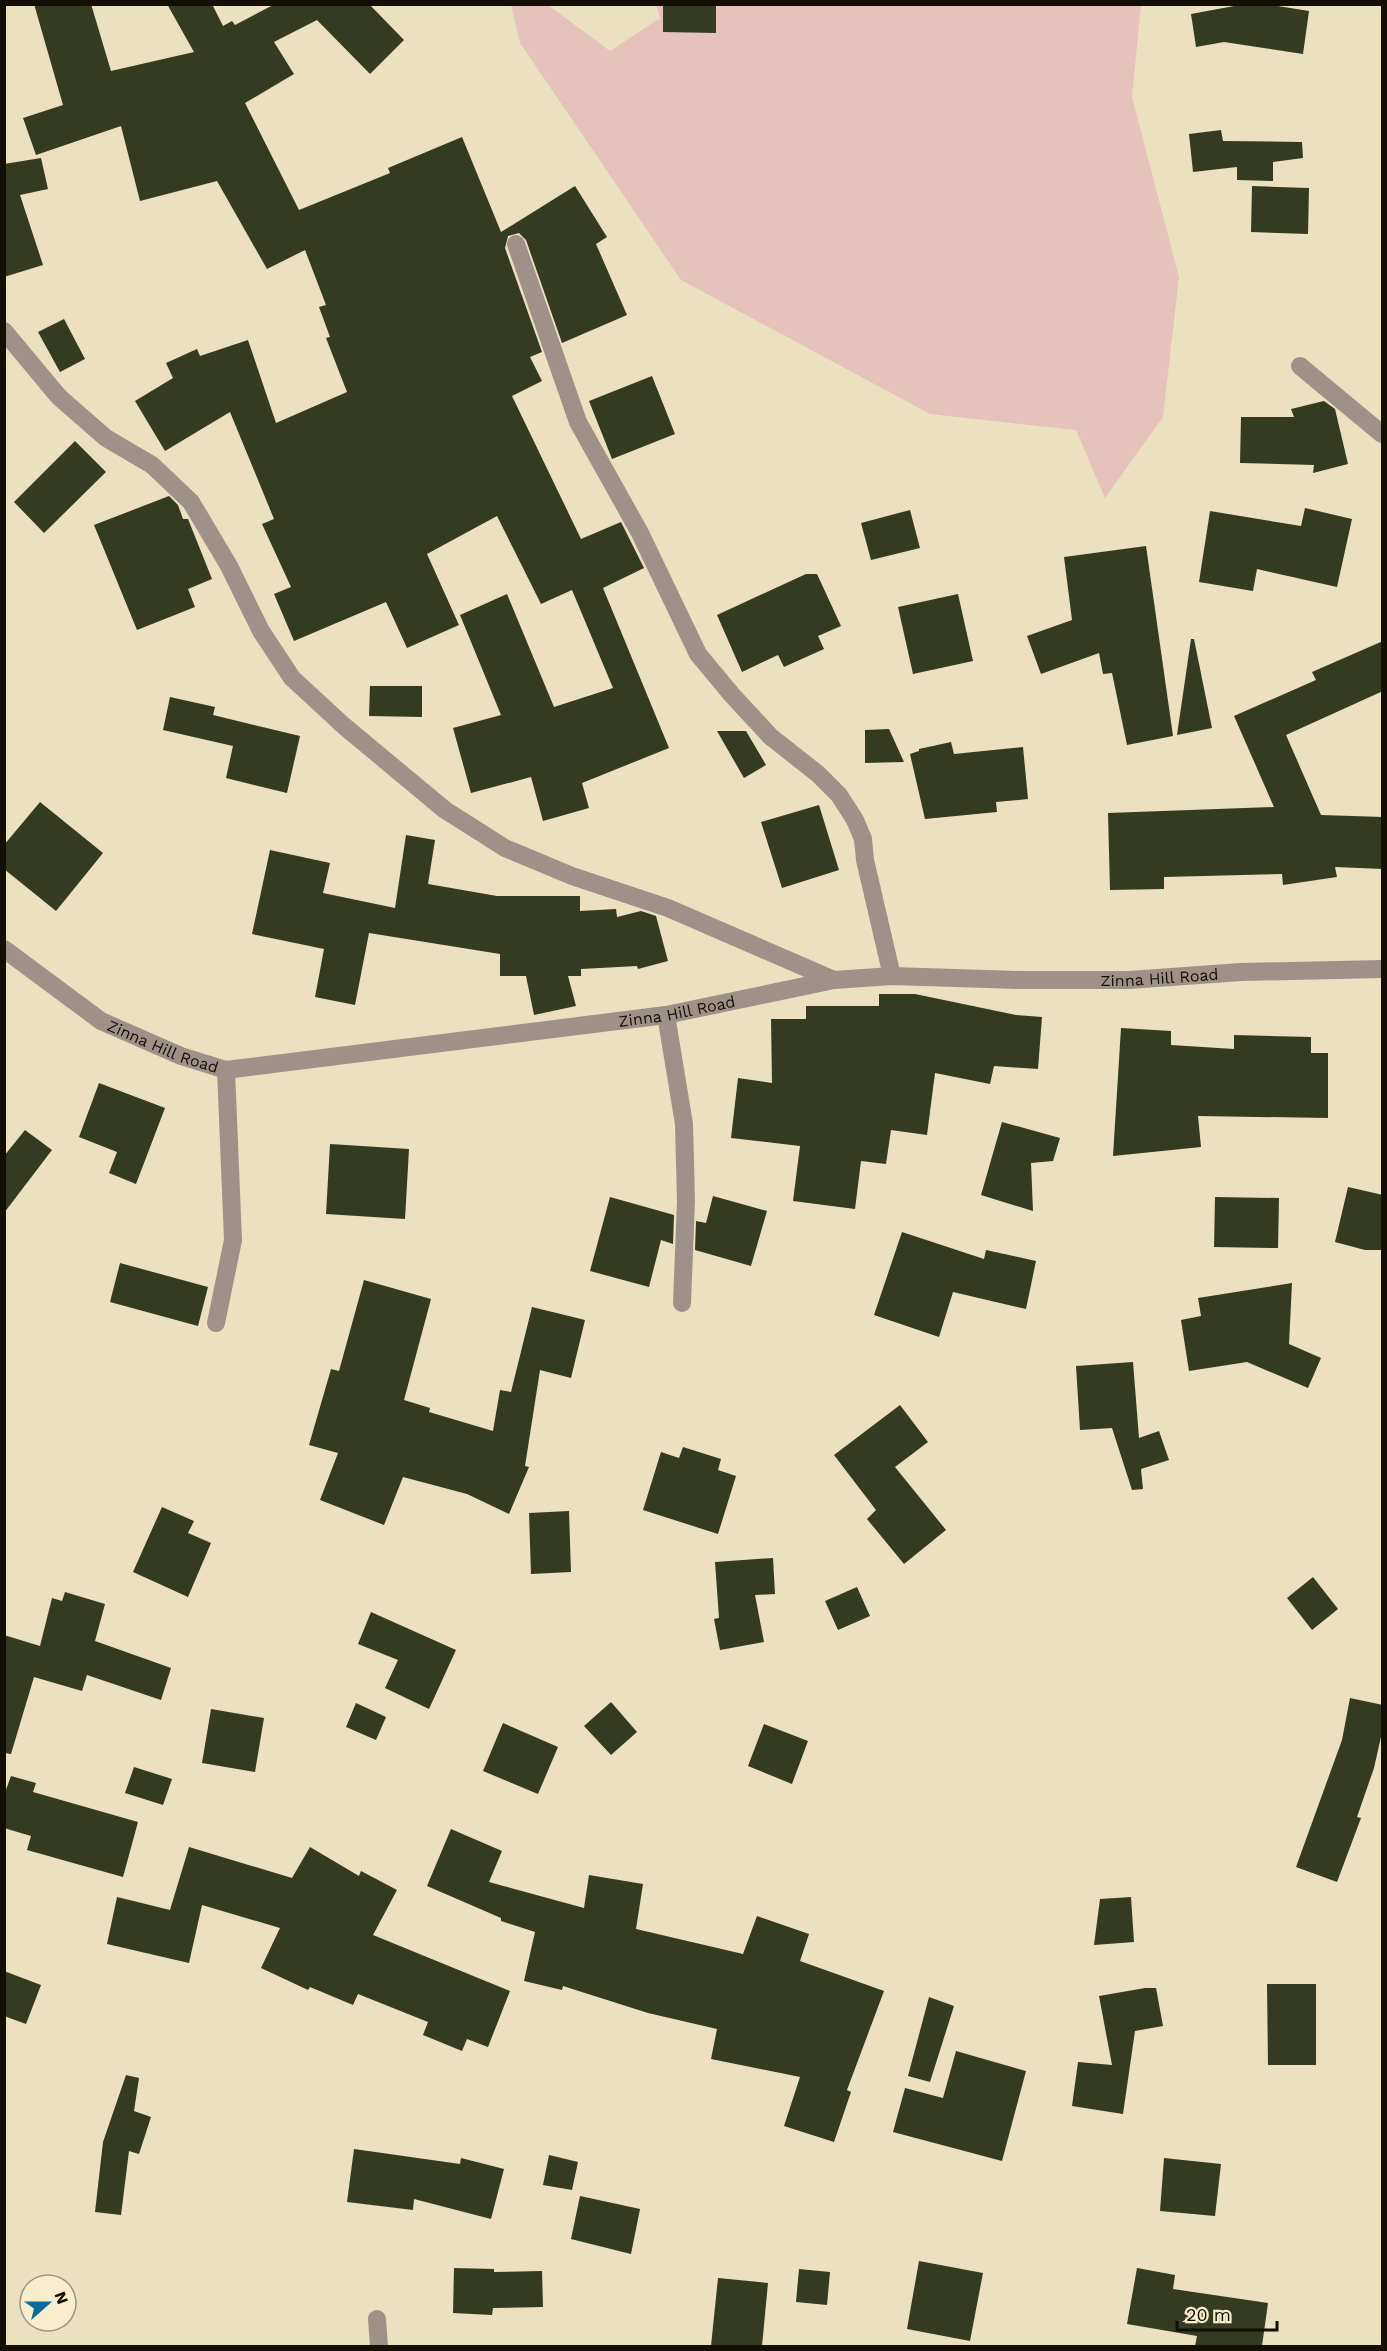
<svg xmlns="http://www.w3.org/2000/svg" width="1387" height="2351" font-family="'Work Sans',sans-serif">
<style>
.green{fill:#e5c3bb}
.building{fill:#343b20}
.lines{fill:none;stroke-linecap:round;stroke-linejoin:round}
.minor{stroke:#9e9288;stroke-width:18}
.labels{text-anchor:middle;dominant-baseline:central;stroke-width:6;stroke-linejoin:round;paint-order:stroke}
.street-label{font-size:16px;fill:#130f04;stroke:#f8edcc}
</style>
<rect width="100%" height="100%" fill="#ebe0bf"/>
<!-- green -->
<path class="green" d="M 511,5 L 548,5 L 610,51 L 660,18 L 656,5 L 1141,5 L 1132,97 L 1179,277 L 1163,417 L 1105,498 L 1076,430 L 930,414 L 681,280 L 520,43 Z"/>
<!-- building -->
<path class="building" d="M 34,4 L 91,4 L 111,71 L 194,52 L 167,4 L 212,4 L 223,26 L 232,21 L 235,25 L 275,4 L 369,4 L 404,40 L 370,74 L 317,20 L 274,42 L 294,74 L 245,103 L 299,210 L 390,173 L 388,168 L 462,137 L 501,232 L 575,186 L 607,237 L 596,244 L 627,315 L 562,343 L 526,240 L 519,233 L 508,236 L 505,248 L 542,352 L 530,357 L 542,381 L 512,396 L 581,539 L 621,522 L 644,568 L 603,588 L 669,748 L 582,783 L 589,808 L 543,821 L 531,777 L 471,793 L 453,728 L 501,715 L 460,615 L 507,594 L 554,707 L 613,688 L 572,590 L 541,604 L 497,516 L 427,554 L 459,625 L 407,648 L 386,602 L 294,641 L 274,594 L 291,587 L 262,524 L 274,519 L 230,412 L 165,451 L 135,401 L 173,378 L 166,363 L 197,349 L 200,356 L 248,340 L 276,423 L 347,392 L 326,338 L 330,337 L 319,307 L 326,305 L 305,250 L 267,269 L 217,181 L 140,201 L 121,126 L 36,155 L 23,118 L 63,105 Z
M 663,4 L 716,4 L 716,33 L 663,32 Z
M 1245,4 L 1265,4 L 1309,11 L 1303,54 L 1224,42 L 1196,47 L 1191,14 Z
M 1221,130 L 1223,141 L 1302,142 L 1303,158 L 1273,162 L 1273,181 L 1237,180 L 1237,167 L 1193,172 L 1189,134 Z
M 41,158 L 48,189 L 20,195 L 43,265 L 4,277 L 4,164 Z
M 1252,186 L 1309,188 L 1308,234 L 1251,232 Z
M 64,319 L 85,359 L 60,372 L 38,332 Z
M 652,376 L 675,434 L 612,459 L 589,401 Z
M 1324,401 L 1335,409 L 1348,464 L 1313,473 L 1314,465 L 1240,463 L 1241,417 L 1294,417 L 1291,409 Z
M 75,441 L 106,472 L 44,533 L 14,502 Z
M 169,496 L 178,505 L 183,519 L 188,519 L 212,579 L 188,589 L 195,607 L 137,630 L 94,525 Z
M 1305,508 L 1352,519 L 1337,587 L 1257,569 L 1253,591 L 1199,582 L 1210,511 L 1301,526 Z
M 910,510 L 920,548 L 871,560 L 861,523 Z
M 1146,546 L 1173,736 L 1127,745 L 1112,673 L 1103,674 L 1099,653 L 1041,674 L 1027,636 L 1072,620 L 1064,557 Z
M 806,574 L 817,574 L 841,626 L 818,636 L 824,649 L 784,667 L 778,655 L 742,672 L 717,615 Z
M 958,594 L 973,661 L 913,674 L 898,607 Z
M 1191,639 L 1194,639 L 1212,728 L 1177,735 Z
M 1383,641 L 1383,691 L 1286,735 L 1321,815 L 1383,817 L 1383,869 L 1335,867 L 1337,877 L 1283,885 L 1282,874 L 1164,877 L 1164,889 L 1110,890 L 1108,813 L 1274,807 L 1234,716 L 1316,680 L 1312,672 Z
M 370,686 L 422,686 L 422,717 L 369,716 Z
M 170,697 L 215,707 L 213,715 L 300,736 L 287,793 L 226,778 L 233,746 L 163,730 Z
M 889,729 L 904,762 L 865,763 L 865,730 Z
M 717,731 L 746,731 L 766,765 L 744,778 Z
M 951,742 L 954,754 L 1023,747 L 1028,799 L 996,802 L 997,812 L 925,819 L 910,754 L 919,751 L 919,749 Z
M 40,802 L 103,853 L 56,911 L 4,869 L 4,845 Z
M 819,805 L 839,870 L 782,888 L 761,822 Z
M 406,835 L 435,840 L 428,884 L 497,896 L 580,896 L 580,911 L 616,909 L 617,917 L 641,911 L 656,916 L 668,961 L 638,969 L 637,966 L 581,969 L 581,976 L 568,976 L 576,1006 L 534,1015 L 526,976 L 500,976 L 500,954 L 369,933 L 355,1005 L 315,997 L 324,949 L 252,934 L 270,850 L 330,863 L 323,893 L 395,908 Z
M 879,994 L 915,994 L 1016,1015 L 1042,1017 L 1038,1069 L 994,1066 L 990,1084 L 935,1073 L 927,1135 L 891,1130 L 886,1164 L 861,1161 L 855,1209 L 793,1201 L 800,1146 L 731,1138 L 738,1078 L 772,1083 L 771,1019 L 806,1019 L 806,1006 L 879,1006 Z
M 1121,1028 L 1171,1031 L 1171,1045 L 1234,1049 L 1234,1035 L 1311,1037 L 1311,1053 L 1328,1053 L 1328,1118 L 1198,1116 L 1201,1147 L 1113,1156 Z
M 99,1083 L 165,1108 L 136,1184 L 109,1173 L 117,1152 L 79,1137 Z
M 1002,1122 L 1060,1138 L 1053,1161 L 1031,1163 L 1033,1211 L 981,1195 Z
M 25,1130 L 52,1150 L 4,1213 L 4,1156 Z
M 330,1144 L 409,1149 L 405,1219 L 326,1214 Z
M 1348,1187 L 1383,1195 L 1383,1250 L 1365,1250 L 1335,1242 Z
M 713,1196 L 767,1211 L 751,1266 L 695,1250 L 696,1221 L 706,1223 Z
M 610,1197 L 674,1215 L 673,1244 L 661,1240 L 649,1287 L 590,1271 Z
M 1215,1197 L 1279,1198 L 1278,1248 L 1214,1247 Z
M 902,1232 L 984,1259 L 986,1250 L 1036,1261 L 1026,1309 L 953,1292 L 939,1337 L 874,1315 Z
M 120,1263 L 208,1287 L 198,1326 L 110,1302 Z
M 364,1280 L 431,1299 L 404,1400 L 430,1408 L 429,1412 L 493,1431 L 500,1390 L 511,1392 L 532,1307 L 585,1320 L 571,1378 L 540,1370 L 525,1466 L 529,1467 L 509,1514 L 467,1494 L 403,1477 L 384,1525 L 320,1500 L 338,1453 L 309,1445 L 331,1369 L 339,1371 Z
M 1292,1283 L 1289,1344 L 1321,1358 L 1308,1388 L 1247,1362 L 1189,1371 L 1181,1320 L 1201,1316 L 1198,1298 Z
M 1133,1362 L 1139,1438 L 1159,1431 L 1169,1460 L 1141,1469 L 1143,1489 L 1132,1490 L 1112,1428 L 1080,1430 L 1076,1366 Z
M 900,1405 L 928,1442 L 895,1467 L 946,1530 L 904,1564 L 867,1519 L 876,1510 L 834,1455 Z
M 683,1447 L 721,1459 L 718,1470 L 736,1476 L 718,1534 L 643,1510 L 661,1452 L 679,1458 Z
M 162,1507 L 194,1521 L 188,1533 L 211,1543 L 188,1597 L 133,1572 Z
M 569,1511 L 571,1572 L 531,1574 L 529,1513 Z
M 773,1558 L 775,1594 L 755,1595 L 764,1642 L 720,1650 L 714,1619 L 719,1618 L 715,1562 Z
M 1313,1577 L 1338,1609 L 1312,1630 L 1287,1598 Z
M 857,1587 L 870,1616 L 838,1630 L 825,1601 Z
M 65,1592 L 105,1604 L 95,1641 L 171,1668 L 161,1700 L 87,1675 L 82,1691 L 34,1677 L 11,1754 L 4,1753 L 4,1635 L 40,1646 L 52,1598 L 62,1601 Z
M 371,1612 L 456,1650 L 429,1709 L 385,1688 L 398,1660 L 358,1644 Z
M 1350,1698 L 1383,1705 L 1383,1728 L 1374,1768 L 1357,1817 L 1361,1818 L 1337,1882 L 1296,1867 L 1342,1740 Z
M 611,1702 L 637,1732 L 611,1755 L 584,1726 Z
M 356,1703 L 386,1717 L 376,1740 L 346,1727 Z
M 211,1709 L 264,1718 L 255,1772 L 202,1763 Z
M 503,1723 L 558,1747 L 538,1794 L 483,1771 Z
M 764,1724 L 808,1741 L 792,1784 L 748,1766 Z
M 134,1767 L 172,1779 L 163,1805 L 125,1793 Z
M 11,1776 L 36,1783 L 33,1792 L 138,1822 L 123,1877 L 27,1850 L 31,1836 L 4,1828 L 4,1795 Z
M 451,1829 L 502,1851 L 489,1882 L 584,1908 L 589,1875 L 643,1884 L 636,1929 L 743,1954 L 757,1916 L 809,1934 L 800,1961 L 884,1991 L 847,2090 L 851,2092 L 834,2142 L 784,2126 L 800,2077 L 711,2059 L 717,2029 L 648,2013 L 563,1986 L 562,1990 L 524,1981 L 535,1932 L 501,1921 L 501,1918 L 427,1886 Z
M 189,1847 L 292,1878 L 310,1847 L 359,1876 L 361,1871 L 397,1890 L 373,1935 L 510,1991 L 488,2047 L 467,2039 L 462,2051 L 423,2035 L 428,2022 L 358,1994 L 353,2005 L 310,1987 L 308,1990 L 261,1968 L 280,1928 L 202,1905 L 189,1963 L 107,1944 L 117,1897 L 170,1910 Z
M 1131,1897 L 1134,1942 L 1094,1945 L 1100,1899 Z
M 4,1971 L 41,1985 L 26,2024 L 4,2016 Z
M 1267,1984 L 1316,1984 L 1316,2065 L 1268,2065 Z
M 1145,1988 L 1156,1988 L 1163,2026 L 1135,2031 L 1123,2114 L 1072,2106 L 1078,2062 L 1112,2065 L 1099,1996 Z
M 929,1997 L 954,2006 L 930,2082 L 908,2076 Z
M 956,2051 L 1026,2071 L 1002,2161 L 893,2132 L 905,2088 L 943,2098 Z
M 126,2075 L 139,2078 L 134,2111 L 151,2117 L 139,2154 L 129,2151 L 121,2215 L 95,2212 L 103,2142 Z
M 354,2149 L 460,2164 L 461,2158 L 504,2169 L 491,2219 L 414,2199 L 413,2210 L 347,2202 Z
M 549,2155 L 578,2162 L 572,2190 L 543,2185 Z
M 1164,2158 L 1221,2164 L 1215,2216 L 1160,2211 Z
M 580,2196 L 640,2209 L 631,2254 L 571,2239 Z
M 919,2261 L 983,2273 L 970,2341 L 907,2329 Z
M 454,2268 L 494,2269 L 494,2272 L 542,2271 L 543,2307 L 493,2308 L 492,2315 L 453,2313 Z
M 1137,2268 L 1175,2275 L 1173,2289 L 1268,2303 L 1262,2346 L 1195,2346 L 1197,2336 L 1127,2324 Z
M 799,2269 L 830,2272 L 827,2305 L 796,2302 Z
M 718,2278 L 768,2283 L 762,2346 L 711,2346 Z"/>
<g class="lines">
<!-- minor -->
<g class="minor">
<path d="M 516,244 L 578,422 L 640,533 L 698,654 L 732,695 L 771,737 L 818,774 L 839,795 L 855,820 L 863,839 L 865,860 L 892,976"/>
<path d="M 4,331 L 59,397 L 106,438 L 152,465 L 191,502 L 229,566 L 261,631 L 292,678 L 344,726 L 445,810 L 505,848 L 572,876 L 668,908 L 834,980"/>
<path d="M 1300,366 L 1382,434"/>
<path id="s1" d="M 4,949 L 101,1021 L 181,1056 L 226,1070 L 666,1015 L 834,980 L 892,976 L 1021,980 L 1129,980 L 1241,972 L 1382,969"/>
<path d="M 666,1015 L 684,1124 L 686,1201 L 682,1303"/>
<path d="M 216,1323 L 233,1240 L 226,1070"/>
<path d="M 377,2319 L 379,2346"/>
</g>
</g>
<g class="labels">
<!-- street labels -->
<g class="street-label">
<text stroke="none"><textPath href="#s1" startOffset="1196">Zinna Hill Road</textPath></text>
<text stroke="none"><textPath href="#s1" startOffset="710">Zinna Hill Road</textPath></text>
<text stroke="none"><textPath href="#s1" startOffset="188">Zinna Hill Road</textPath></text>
</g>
</g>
<!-- border -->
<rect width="1387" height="2351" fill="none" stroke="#130f04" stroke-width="12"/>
<!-- north arrow -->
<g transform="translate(48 2303) rotate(69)"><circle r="28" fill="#f8edcc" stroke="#9c947c" stroke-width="1.5"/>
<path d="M0-4.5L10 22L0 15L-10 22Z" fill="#086d9a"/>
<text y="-9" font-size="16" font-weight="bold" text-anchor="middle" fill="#130f04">N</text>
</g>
<!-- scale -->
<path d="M1177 2321v9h100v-9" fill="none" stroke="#130f04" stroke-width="3"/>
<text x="1186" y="2321" font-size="18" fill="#130f04" stroke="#f8edcc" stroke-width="4.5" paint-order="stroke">20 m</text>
</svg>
